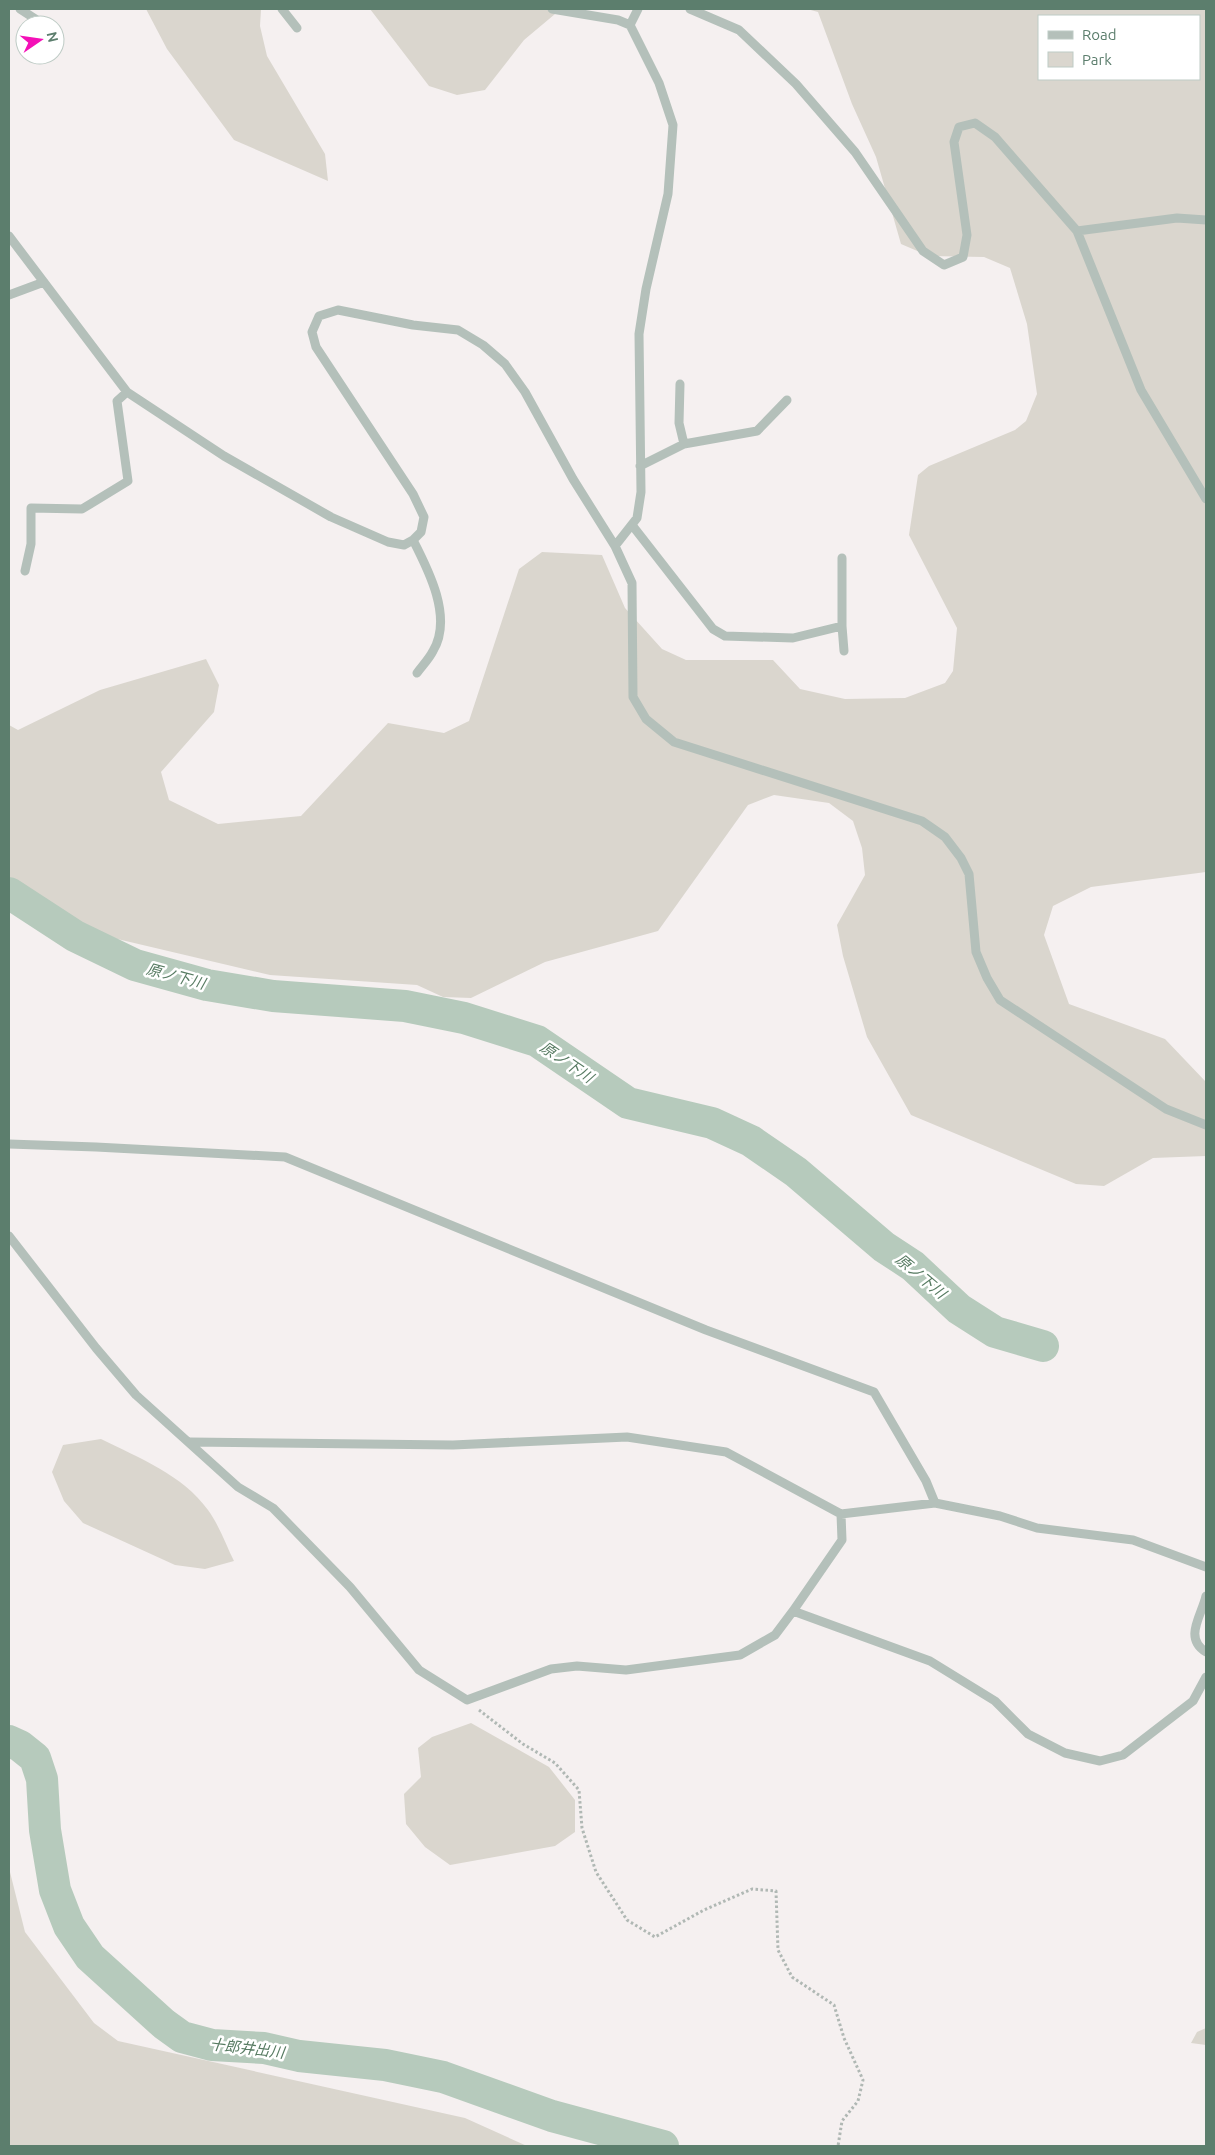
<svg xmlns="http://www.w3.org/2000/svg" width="1215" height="2155" font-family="Ubuntu,'Noto Sans JP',sans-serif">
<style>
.green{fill:#dad6ce;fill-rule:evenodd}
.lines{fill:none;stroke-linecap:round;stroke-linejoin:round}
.river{stroke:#b6cabc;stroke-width:32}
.path{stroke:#b0b8b4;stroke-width:3;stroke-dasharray:2.5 2.5;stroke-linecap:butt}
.minor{stroke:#b4c0ba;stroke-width:9}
.labels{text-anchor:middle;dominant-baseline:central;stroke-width:5;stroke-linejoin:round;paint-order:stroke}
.water-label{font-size:15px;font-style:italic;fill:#577b62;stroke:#fff}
</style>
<rect width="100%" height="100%" fill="#f5f0f0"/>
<!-- green -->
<path class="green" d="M 146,9 L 261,9 L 260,26 L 267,56 L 325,154 L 328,181 L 234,140 L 167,49 Z
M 370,9 L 561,9 L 524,40 L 485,90 L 457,95 L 429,86 Z
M 807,9 L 1206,9 L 1206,872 L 1091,887 L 1053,906 L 1044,935 L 1069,1004 L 1165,1039 L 1206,1082 L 1206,1156 L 1153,1158 L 1104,1186 L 1076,1184 L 911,1115 L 867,1037 L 843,956 L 837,925 L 865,875 L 862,848 L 853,821 L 829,803 L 774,795 L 748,805 L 658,931 L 545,962 L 471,998 L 443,997 L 417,985 L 270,975 L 58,925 L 9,884 L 9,725 L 18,730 L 100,690 L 206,659 L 219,685 L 214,712 L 161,772 L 169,800 L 218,824 L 301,816 L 388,723 L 444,733 L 469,721 L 519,569 L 542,552 L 602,555 L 625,608 L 662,649 L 686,660 L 773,660 L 800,689 L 845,699 L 905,698 L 945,683 L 953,671 L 957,628 L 909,535 L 918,475 L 929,466 L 1015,430 L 1026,421 L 1037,394 L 1027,324 L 1010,268 L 984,257 L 929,256 L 901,244 L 876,157 L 852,104 L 818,12 ZM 1039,16 L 1199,16 L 1199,79 L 1039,79 Z
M 101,1439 C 139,1458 183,1475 208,1510 C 219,1525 226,1545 234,1561 L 205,1569 L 175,1565 L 83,1523 L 64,1501 L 52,1472 L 63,1445 Z
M 471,1723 L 549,1767 L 575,1800 L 575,1832 L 555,1846 L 450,1865 L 425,1847 L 406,1824 L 404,1794 L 421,1777 L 418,1748 L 432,1737 Z
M 9,1868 L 25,1932 L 94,2023 L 118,2041 L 465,2118 L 527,2146 L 9,2146 Z
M 1206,2028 L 1206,2045 L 1191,2043 L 1197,2032 Z"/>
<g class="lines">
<!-- river -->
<path class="river" d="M 9,893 L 75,936 L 135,965 L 207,985 L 273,996 L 405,1006 L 464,1018 L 537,1041 L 628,1103 L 712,1123 L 751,1141 L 796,1172 L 884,1247 L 913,1266 L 959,1309 L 995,1332 L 1043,1346
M 9,1741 L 20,1746 L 35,1758 L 42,1779 L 45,1830 L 55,1890 L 69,1926 L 90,1957 L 164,2024 L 182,2037 L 212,2045 L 264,2048 L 299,2056 L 385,2065 L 443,2077 L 552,2116 L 663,2146"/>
<!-- path -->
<path class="path" d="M 479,1710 L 523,1744 L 555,1763 L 579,1790 L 582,1828 L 596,1872 L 627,1920 L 655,1937 L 704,1910 L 752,1889 L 776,1891 L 778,1950 L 792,1977 L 834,2005 L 844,2038 L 863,2080 L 858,2101 L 842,2121 L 838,2146"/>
<!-- minor -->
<path class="minor" d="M 20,9 L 40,22
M 282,9 L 297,28
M 552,9 L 618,20 L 630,25 L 659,83 L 673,125 L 668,194 L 646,289 L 639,334 L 641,492 L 637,518 L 615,546
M 690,9 L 739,30 L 796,84 L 855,152 L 923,251 L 944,265 L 963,257 L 967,235 L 954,142 L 959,127 L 975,123 L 995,137 L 1077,231 L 1141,390 L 1206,499
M 630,25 L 638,9
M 1077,231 L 1177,218 L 1206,220
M 9,236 L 127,392 L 224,456 L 331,517 L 388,542 L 404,545 L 413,540 L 421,532 L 424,517 L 413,494 L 316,347 L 312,332 L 319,316 L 338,310 L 413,325 L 458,330 L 483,345 L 505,364 L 525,392 L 573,479 L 615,546 L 632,583 L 633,697 L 646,719 L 674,742 L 922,821 L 945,837 L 961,858 L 969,874 L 976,952 L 987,978 L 1000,1000 L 1166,1109 L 1206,1125
M 9,295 L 44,282
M 680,384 L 679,423 L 684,444
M 640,466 L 684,444 L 757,431 L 787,400
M 632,525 L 713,629 L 725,636 L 793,638 L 842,626 L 842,558
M 413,540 C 429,571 453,618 433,651 C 429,659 422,666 417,673
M 25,571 L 31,544 L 31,508 L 82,509 L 128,481 L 117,401 L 127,392
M 842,626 L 844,651
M 9,1144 L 96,1147 L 285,1157 L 706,1330 L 874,1392 L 926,1481 L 935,1503
M 9,1236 L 96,1348 L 136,1395 L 238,1487 L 273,1508 L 350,1587 L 419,1670 L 467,1700 L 551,1669 L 577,1666 L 626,1670 L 740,1655 L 775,1635 L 793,1611 L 842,1540 L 841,1514
M 190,1442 L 453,1445 L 627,1437 L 726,1452 L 841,1514 L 935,1503 L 1000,1516 L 1037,1528 L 1133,1540 L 1206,1567
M 1206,1596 C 1202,1615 1183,1638 1206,1652
M 793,1611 L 930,1661 L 995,1701 L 1028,1734 L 1065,1753 L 1100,1761 L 1123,1755 L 1193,1701 L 1206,1677"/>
</g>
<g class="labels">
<!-- water labels -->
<g class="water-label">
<text transform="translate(176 976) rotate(15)">原ノ下川</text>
<text transform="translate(567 1062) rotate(34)">原ノ下川</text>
<text transform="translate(921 1276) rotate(40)">原ノ下川</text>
<text transform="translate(247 2048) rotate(7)">十郎井出川</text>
</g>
</g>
<!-- border -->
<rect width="1215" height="2155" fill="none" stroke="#5c7e6d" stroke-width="20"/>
<!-- legend -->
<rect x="1038" y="15" width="162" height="65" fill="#ffffff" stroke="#becbc5"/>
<rect x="1048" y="31" width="25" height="8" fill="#b4c0ba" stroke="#becbc5"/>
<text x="1082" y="40" font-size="15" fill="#5c7e6d">Road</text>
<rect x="1048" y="52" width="25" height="15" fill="#dad6ce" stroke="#becbc5"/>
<text x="1082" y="65" font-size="15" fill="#5c7e6d">Park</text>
<!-- north arrow -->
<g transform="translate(40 40) rotate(77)"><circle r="24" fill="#ffffff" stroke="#becbc5"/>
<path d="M0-4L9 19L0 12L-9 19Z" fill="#f410b7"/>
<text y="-8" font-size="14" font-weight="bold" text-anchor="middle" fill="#5c7e6d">N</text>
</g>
</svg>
